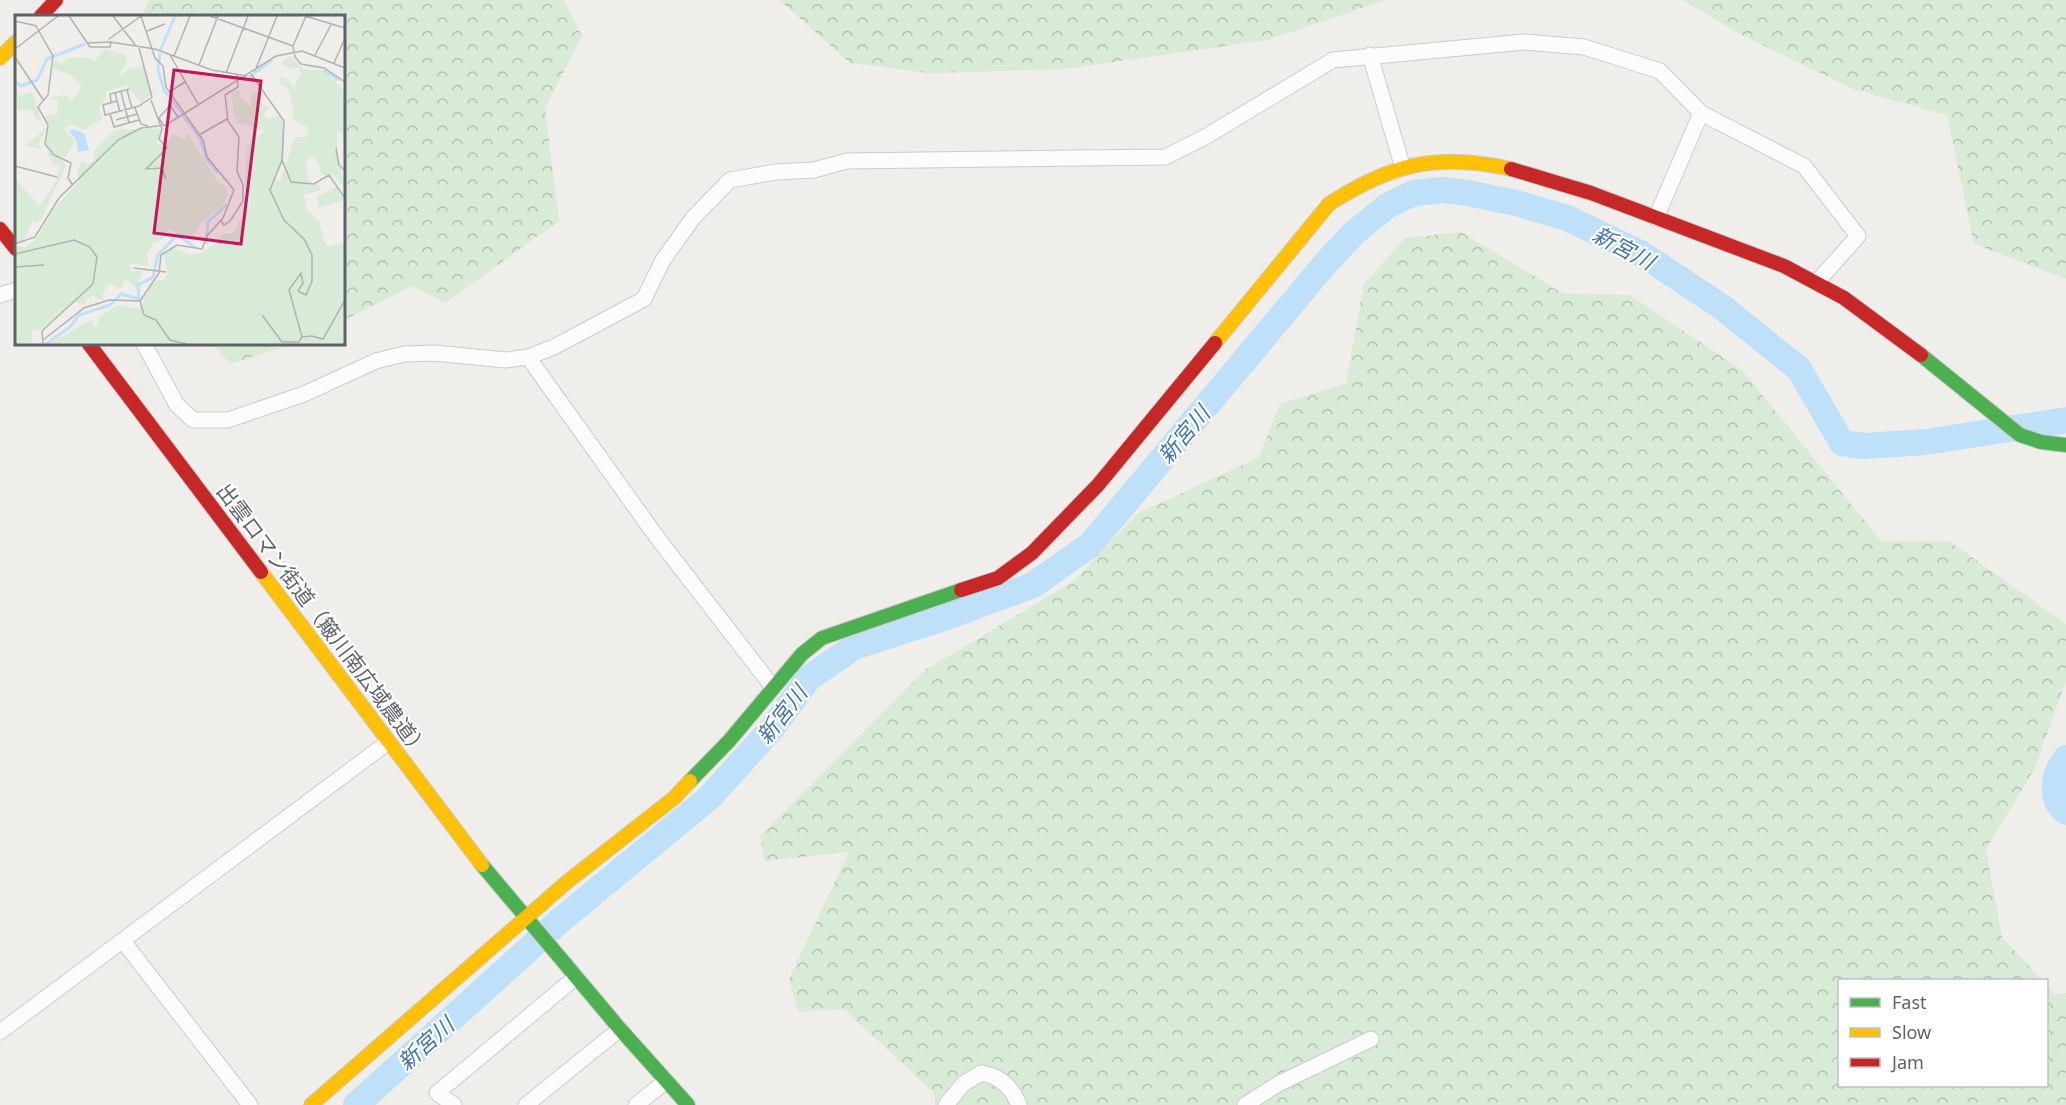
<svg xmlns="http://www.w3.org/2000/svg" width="2066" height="1105" font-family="'Noto Sans','Noto Sans JP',sans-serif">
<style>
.forest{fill:url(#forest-crowns)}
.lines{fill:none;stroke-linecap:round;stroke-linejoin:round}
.river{stroke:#bfe0f9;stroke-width:26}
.street-casing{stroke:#cbcccc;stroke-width:17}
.fast-casing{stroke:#cacacb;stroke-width:16}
.slow-casing{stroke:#cacacb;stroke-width:16}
.jam-casing{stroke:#cacacb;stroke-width:16}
.street{stroke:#fdfcfc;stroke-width:15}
.fast{stroke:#4caf50;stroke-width:14}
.slow{stroke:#ffc107;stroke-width:14}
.jam{stroke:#c62828;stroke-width:14}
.labels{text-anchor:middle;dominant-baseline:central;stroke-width:4.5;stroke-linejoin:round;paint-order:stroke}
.street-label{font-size:21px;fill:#5f6368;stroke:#fff}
.water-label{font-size:22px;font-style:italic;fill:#4174aa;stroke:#fff}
.inset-river{fill:none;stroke:#bfe0f9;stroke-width:3}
.inset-road{fill:none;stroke:#b1b2b2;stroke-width:1.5}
.view{fill:#c2185b;fill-opacity:0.15;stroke:#c2185b;stroke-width:3}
.inset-edge{fill:none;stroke:#5f6368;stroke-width:3}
</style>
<defs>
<pattern id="forest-crowns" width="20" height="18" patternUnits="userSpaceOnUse" patternTransform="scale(1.5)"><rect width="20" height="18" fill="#d8ebd6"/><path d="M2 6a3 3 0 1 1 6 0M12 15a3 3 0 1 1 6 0" fill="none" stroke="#b2c2b1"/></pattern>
</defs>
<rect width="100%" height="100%" fill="#efeeea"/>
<!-- forest -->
<path class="forest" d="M 149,0 L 564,0 L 582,36 L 545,109 L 559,221 L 445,303 L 412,286 L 344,320 L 344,16 L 142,16 Z
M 779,0 L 1386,0 L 1267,40 L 1065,69 L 929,73 L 850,63 Z
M 1683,0 L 2066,0 L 2066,279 L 1974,244 L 1947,115 L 1855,90 L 1738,33 Z
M 1461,232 L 1562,293 L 1630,295 L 1742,370 L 1881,541 L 1949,541 L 2066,624 L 2066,681 L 2035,768 L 1986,849 L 2002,937 L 2042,980 L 1840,980 L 1840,1086 L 2046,1086 L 2047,985 L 2055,995 L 2066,993 L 2066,1105 L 935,1105 L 934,1093 L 844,1009 L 798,1012 L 789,979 L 849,852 L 765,861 L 760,836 L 925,670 L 1074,581 L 1137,514 L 1259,457 L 1280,404 L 1346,383 L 1364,284 L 1405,238 Z
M 211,344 L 294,344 L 231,364 Z"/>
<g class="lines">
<!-- river -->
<path class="river" d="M 2066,758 C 2054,774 2048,797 2066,812
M 356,1105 L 562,919 L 710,797 L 773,727 L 809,678 L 854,647 L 941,619 L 1033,585 L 1090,545 L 1325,264 L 1354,233 L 1387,206 L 1414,193 L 1443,190 L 1468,193 L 1516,203 L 1567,218 L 1642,254 L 1722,307 L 1799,369 L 1842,443 L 1864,446 L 1926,442 L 2066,420"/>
<!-- street casing -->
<g class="street-casing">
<path id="street" d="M 1370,55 L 1402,165
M 1656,218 L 1701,113
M 0,295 L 16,290
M 144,344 L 177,405 L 193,420 L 228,420 L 304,394 L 376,361 L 404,354 L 434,353 L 506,360 L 528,357 L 554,347 L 644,299 L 663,260 L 693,218 L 730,180 L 776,172 L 814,170 L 847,161 L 1165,157 L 1205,137 L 1333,60 L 1524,42 L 1584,47 L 1660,71 L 1701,113 L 1804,166 L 1858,236 L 1817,282
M 528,357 L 656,536 L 772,686
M 123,941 L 250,1105
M 0,1032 L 387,743
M 454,1105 L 437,1093 L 576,977
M 526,1105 L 620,1029
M 636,1105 L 665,1082
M 946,1105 L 963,1084 L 981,1073 C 1000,1076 1012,1087 1019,1105
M 1245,1105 L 1278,1084 L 1371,1039"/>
</g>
<!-- fast casing -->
<g class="fast-casing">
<path id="fast" d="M 1921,355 L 2020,435 L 2041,442 L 2066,445
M 690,781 L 729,741 L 802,654 L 822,638 L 961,590
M 482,865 L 620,1029 L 688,1105"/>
</g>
<!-- slow casing -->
<g class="slow-casing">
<path id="slow" d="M 0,58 L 16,42
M 1215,343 L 1329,204 C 1391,164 1438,152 1511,169
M 261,572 L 482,865
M 311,1105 L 567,882 L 674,798 L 690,781"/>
</g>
<!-- jam casing -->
<g class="jam-casing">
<path id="jam" d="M 41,16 L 56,0
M 1511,169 L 1591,193 L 1784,266 L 1844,298 L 1921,355
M 0,229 L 16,249
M 89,344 L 261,572
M 961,590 L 998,578 L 1032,553 L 1098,485 L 1215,343"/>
</g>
<!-- street -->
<use href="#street" class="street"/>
<!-- fast -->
<use href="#fast" class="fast"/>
<!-- slow -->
<use href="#slow" class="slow"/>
<!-- jam -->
<use href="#jam" class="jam"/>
</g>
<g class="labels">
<!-- street labels -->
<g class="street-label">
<text transform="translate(323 620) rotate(53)">出雲ロマン街道（簸川南広域農道）</text>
</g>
<!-- water labels -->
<g class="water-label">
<text transform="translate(1624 247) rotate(28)">新宮川</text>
<text transform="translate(1183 434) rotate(-50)">新宮川</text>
<text transform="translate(781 714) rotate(-52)">新宮川</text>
<text transform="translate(425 1043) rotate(-42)">新宮川</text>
</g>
</g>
<!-- overview -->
<g transform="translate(15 15)">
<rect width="330" height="330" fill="#efeeea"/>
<path d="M304 152a9 9 0 1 1 18 0a9 9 0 1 1-18 0Z" fill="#d8ebd6"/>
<path d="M 89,34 L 110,40 L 112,46 L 103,62 L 116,53 L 130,52 L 137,79 L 126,88 L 113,70 L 91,77 L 91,83 L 84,93 L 87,104 L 69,115 L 57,109 L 49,114 L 60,127 L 51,142 L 42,141 L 31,130 L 34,111 L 27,101 L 42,100 L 43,84 L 36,85 L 36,82 L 51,80 L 56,87 L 67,71 L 54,59 L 38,54 L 39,45 L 46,49 L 53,43 L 74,43 L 79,47 ZM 275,40 L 289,55 L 307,55 L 330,76 L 330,123 L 322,114 L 322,138 L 330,173 L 319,160 L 317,141 L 306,147 L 308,159 L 300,143 L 294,142 L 291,148 L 293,163 L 296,171 L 303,169 L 305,175 L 289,180 L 292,195 L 304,206 L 311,231 L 330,229 L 330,329 L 34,329 L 76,305 L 81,313 L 85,301 L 103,290 L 125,294 L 136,270 L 142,265 L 149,265 L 153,258 L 149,239 L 158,233 L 177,240 L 186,238 L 203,227 L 207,219 L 218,218 L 235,189 L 230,165 L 232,132 L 250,116 L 223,108 L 218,98 L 217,77 L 225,75 L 224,81 L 236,92 L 237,80 L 244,78 L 246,88 L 254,93 L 249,98 L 252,104 L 264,101 L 268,107 L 269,144 L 260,165 L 265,167 L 280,122 L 293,122 L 292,112 L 277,105 L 279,95 L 273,74 L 264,68 L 265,62 L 272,64 L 280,74 L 281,65 L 286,60 L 284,52 L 279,54 L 266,49 ZM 0,72 L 4,81 L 17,77 L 26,104 L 22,105 L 17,95 L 3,94 ZM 32,112 L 23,130 L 47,144 L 51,151 L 26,204 L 20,209 L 18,206 L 7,228 L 0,228 L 0,164 L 25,191 L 41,166 L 45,150 L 39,152 L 31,134 L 10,131 ZM 100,114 L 146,114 L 142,129 L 151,129 L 158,119 L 170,124 L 173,118 L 203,168 L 210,171 L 213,179 L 207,191 L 185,209 L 176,224 L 153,214 L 148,224 L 138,229 L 132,240 L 134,251 L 114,248 L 116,256 L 128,256 L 121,273 L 111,264 L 105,273 L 94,269 L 87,280 L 89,286 L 77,281 L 70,285 L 71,290 L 57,287 L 29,313 L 16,316 L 18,329 L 0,329 L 0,231 L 10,232 L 23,222 L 38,195 L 64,166 L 62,155 L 67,145 L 74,149 L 79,145 L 79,135 Z" fill="#d8ebd6"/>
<path d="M 322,172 L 329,185 L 304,193 L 302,181 Z" fill="#d8ebd6"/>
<path d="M 57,114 L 69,118 L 74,135 L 63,137 L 61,124 L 54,117 Z" fill="#bfe0f9"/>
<path class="inset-river" d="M 145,36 L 160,1M 145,38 L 143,55 L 149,75 L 185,123 L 191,143 L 203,158M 308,55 L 324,65M 234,62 L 257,45M 0,67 L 6,71 L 22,65 L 32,44 L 70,29M 191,229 L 193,207 L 212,189M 31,329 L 54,313 L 64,300 L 95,290 L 106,279 L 124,284 L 123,270 L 138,262 L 143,240 L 162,220 L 181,233"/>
<path class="inset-road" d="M 54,1 L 75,32 L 95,32 L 96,27M 98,1 L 121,31M 126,1 L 140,43 L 148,51 L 151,72 L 188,125 L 192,142 L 219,175 L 208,203 L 192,221 L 187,234 L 162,230 L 146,240 L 144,258 L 125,286 L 129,300 L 141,305 L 155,325 L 172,329M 195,1 L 278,31M 290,1 L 330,13M 291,1 L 278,31 L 280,42 L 286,49 L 309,53 L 330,67M 0,6 L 22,11M 21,11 L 38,41 L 33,80 L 23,92 L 33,110 L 30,129 L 39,140 L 56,148 L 53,163 L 57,169M 132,16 L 150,9M 94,24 L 126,1M 73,28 L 95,27 L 140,34 L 197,55 L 232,61M 0,34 L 43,1M 155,40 L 183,89M 300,40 L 316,10M 159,41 L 175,1M 0,42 L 29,86M 319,48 L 330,23M 184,50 L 203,1M 240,56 L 262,1M 211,58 L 233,1M 236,59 L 269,106 L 267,145 L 276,167 L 299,169 L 314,160 L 330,183M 112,75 L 117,93M 106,77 L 114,108M 154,77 L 170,67M 100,78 L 105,97M 136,85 L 147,114 L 144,124 L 152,133 L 131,154 L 147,153 L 151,164M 102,86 L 88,90 L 90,100 L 124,91 L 137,82 L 124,33M 96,87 L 95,79 L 115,74M 120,93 L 126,109 L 133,111M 95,99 L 99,112 L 124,105M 101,105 L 122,99M 149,111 L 144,103 L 155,90 L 163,102M 184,120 L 212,104M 321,133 L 324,150 L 330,156M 267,145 L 255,175 L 269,205 L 289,224 L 297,240 L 297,266 L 291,280 L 283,276 L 288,268 L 286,258 L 274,275 L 287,322M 0,151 L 42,162M 206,206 L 209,210 L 215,206 L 228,186 L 228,170 L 222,156 L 224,122 L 213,106 L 210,80 L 223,72 L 222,59M 0,229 L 20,222 L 44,183 L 103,125 L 126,113 L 151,110 L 261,41 L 287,36 L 330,53M 0,239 L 59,225 L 75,232 L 82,242 L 78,269 L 27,316 L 28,329M 0,252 L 29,250M 119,253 L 151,257M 247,300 L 267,327 L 284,327 L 287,322 L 297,321 L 308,324 L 330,285M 28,325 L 69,293 L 94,285 L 125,286"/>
<path class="view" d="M 159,55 L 246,66 L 226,229 L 139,218 Z"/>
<rect width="330" height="330" class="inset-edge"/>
</g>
<!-- legend -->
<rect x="1838" y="979" width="210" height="108" fill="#ffffff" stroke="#bfc1c3" stroke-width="1.5"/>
<rect x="1850" y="998" width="30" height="9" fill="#4caf50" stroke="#bfc1c3" stroke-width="1.5"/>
<text x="1892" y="1009" font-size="18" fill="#5f6368">Fast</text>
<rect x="1850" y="1028" width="30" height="9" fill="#ffc107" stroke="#bfc1c3" stroke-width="1.5"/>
<text x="1892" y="1039" font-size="18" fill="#5f6368">Slow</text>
<rect x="1850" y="1058" width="30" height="9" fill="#c62828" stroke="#bfc1c3" stroke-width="1.5"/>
<text x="1892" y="1069" font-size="18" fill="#5f6368">Jam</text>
</svg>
